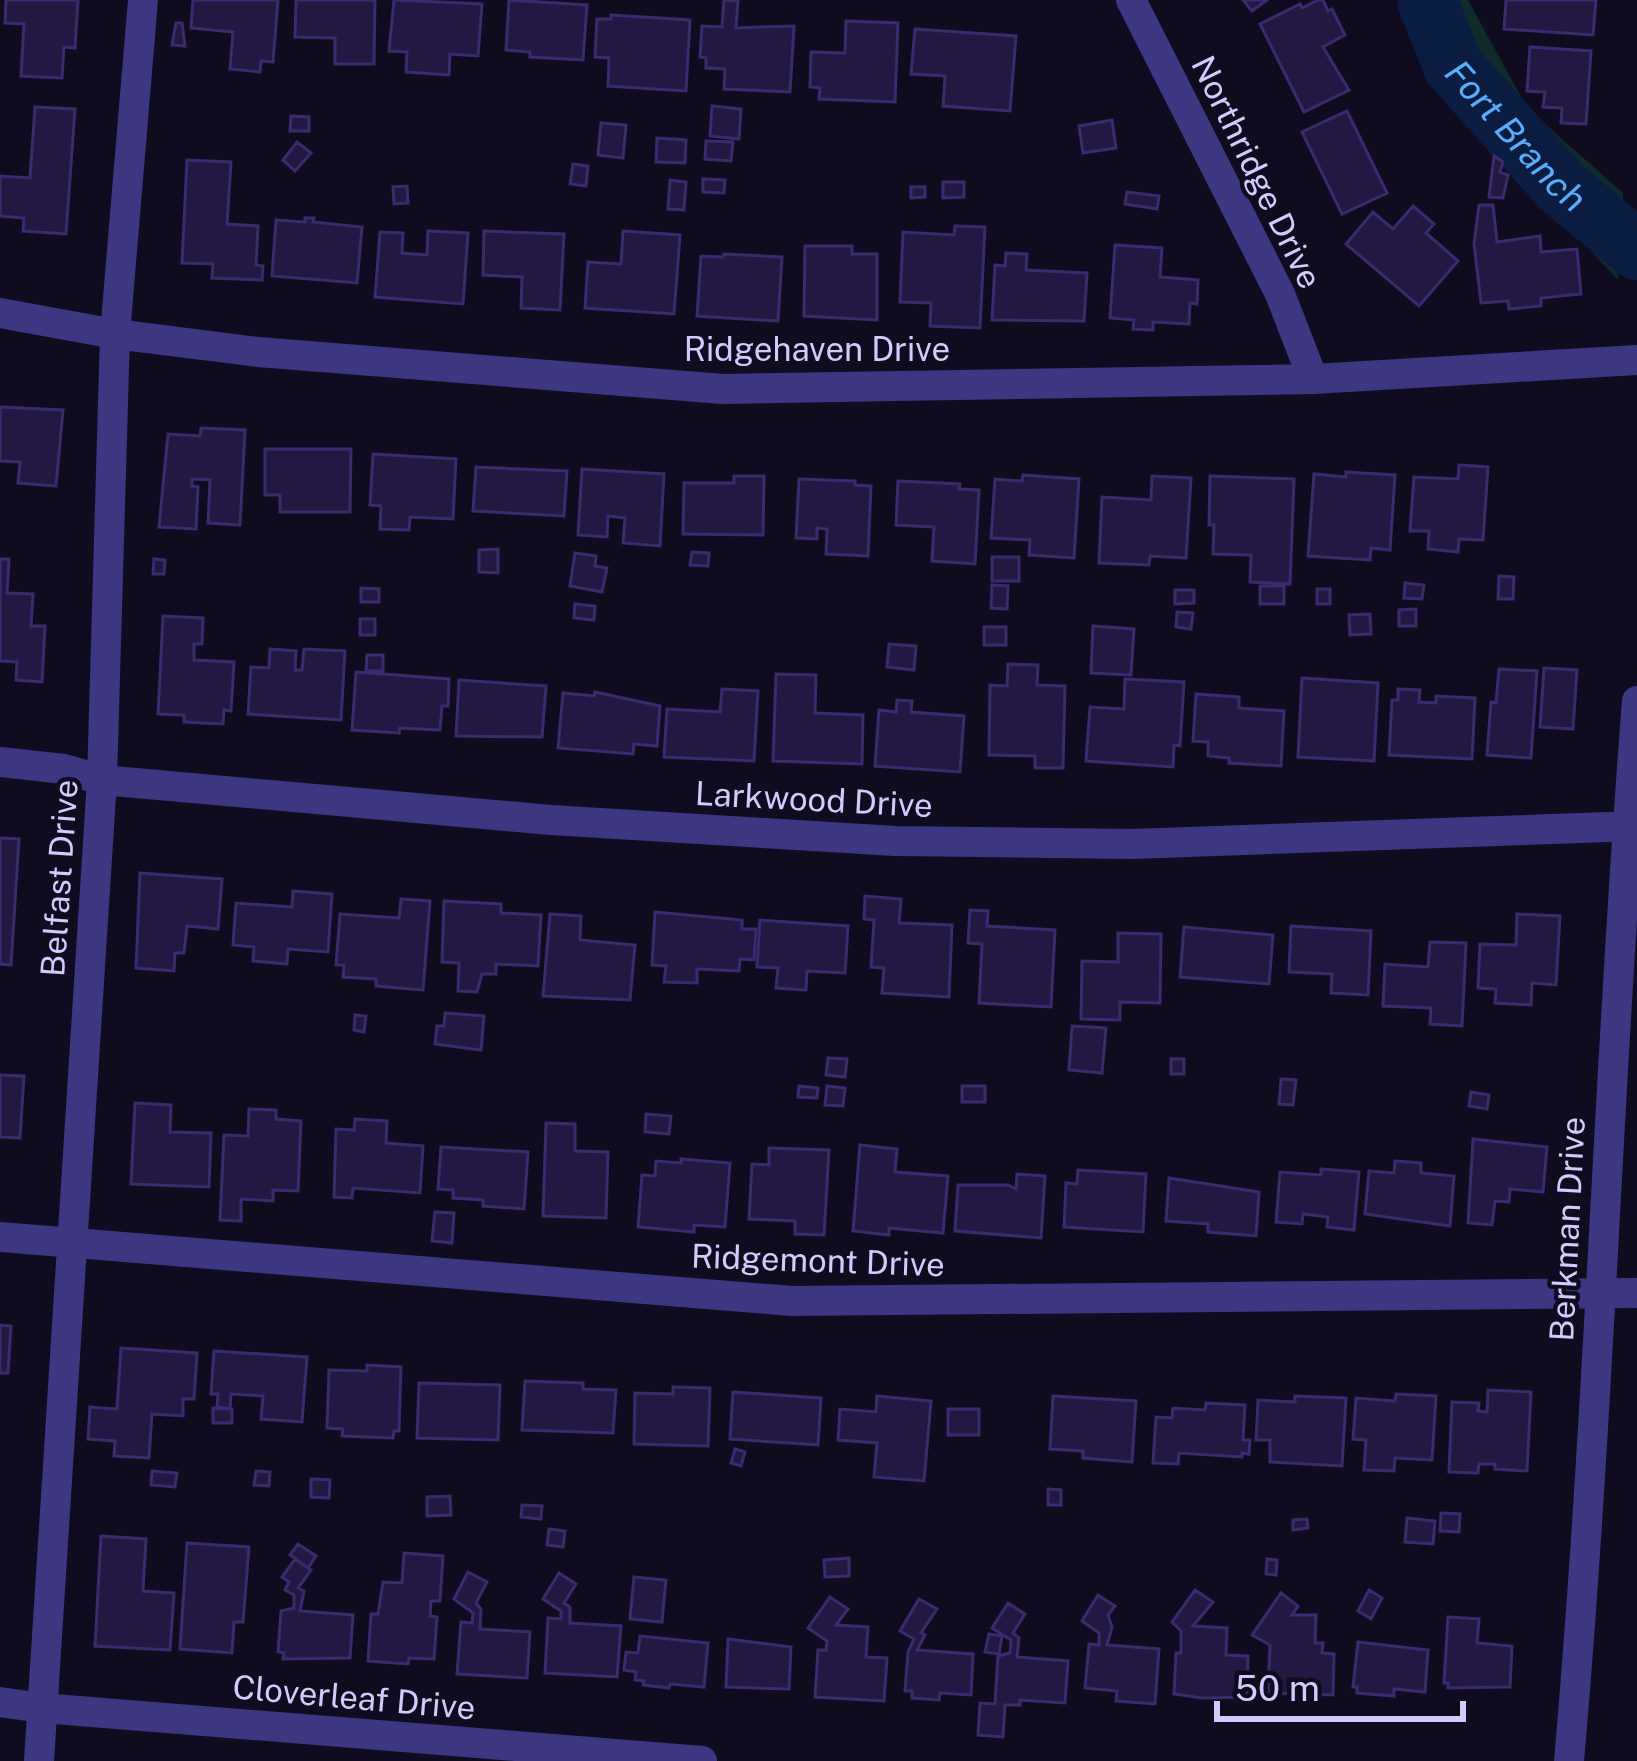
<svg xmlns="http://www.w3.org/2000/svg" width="1637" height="1761" font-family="'Public Sans',sans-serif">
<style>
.green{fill:#0f2a2a}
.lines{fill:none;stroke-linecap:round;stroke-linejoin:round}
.river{stroke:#0a1d41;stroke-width:60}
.building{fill:#221841;stroke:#3a2a6e;stroke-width:3}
.minor{stroke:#3c3780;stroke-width:30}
.tertiary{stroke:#3c3780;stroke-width:30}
.labels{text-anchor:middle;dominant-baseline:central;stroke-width:9;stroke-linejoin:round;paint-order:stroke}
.street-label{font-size:33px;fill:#d3cbff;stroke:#100c20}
.water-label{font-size:36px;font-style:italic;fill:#59acff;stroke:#100c20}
</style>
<rect width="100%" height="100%" fill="#100c20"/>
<!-- green -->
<path class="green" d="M 1402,0 L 1468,0 L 1527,108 L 1623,193 L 1618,280 L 1431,79 Z"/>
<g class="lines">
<!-- river -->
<path class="river" id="s1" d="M 1427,0 L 1453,66 L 1561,187 L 1637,250"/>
</g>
<!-- building -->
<path class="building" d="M 6,0 L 78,0 L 75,48 L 64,47 L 62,78 L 21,76 L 24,24 L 5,23 Z
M 193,0 L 278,0 L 273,62 L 261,61 L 260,72 L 230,69 L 233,32 L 191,28 Z
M 296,0 L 375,0 L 374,64 L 335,64 L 335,38 L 295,37 Z
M 394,0 L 482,4 L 478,56 L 450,54 L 449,75 L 406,72 L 407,52 L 389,51 Z
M 509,0 L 587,5 L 583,60 L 530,57 L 530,52 L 506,50 Z
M 724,0 L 738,1 L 736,28 L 794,26 L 790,92 L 724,89 L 725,69 L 706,68 L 706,58 L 700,57 L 702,26 L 722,27 Z
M 1243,0 L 1267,0 L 1252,11 Z
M 1318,0 L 1323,0 L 1328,11 L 1332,9 L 1345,35 L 1323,47 L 1349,90 L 1304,112 L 1260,24 L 1300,4 L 1302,8 Z
M 1506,0 L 1596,0 L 1593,35 L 1504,29 Z
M 611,15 L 690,20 L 686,91 L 608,86 L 609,58 L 595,57 L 597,19 L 611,19 Z
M 846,21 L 898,23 L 895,102 L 819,99 L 820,88 L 810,87 L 811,52 L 845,53 Z
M 176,23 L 182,23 L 185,46 L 172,45 Z
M 915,29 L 1016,36 L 1010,111 L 943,106 L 945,76 L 911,74 Z
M 1530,47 L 1591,51 L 1586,124 L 1561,123 L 1562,108 L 1543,107 L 1545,92 L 1527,91 Z
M 712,106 L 741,109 L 739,139 L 710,136 Z
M 35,107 L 75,109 L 66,234 L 23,231 L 24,218 L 0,216 L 0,176 L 30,178 Z
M 1347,111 L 1387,193 L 1342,214 L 1302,132 Z
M 291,116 L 309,117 L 309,131 L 290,131 Z
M 1112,120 L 1116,148 L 1083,153 L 1079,126 Z
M 601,123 L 626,125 L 623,158 L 598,155 Z
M 657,138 L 686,140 L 685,163 L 656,162 Z
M 706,141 L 733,142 L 731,161 L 705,159 Z
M 297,142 L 311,153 L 295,171 L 283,160 Z
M 1494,156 L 1503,162 L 1500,172 L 1508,175 L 1503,198 L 1489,197 Z
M 187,160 L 231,162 L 227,224 L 258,226 L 256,265 L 263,266 L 262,280 L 212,278 L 213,264 L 182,263 Z
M 573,164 L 588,166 L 586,186 L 570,184 Z
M 703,179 L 725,180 L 724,193 L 703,192 Z
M 670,180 L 686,182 L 684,210 L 668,209 Z
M 943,182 L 964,182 L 964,197 L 943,198 Z
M 407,186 L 408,203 L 394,204 L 393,187 Z
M 911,187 L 925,187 L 925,197 L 911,198 Z
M 1127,192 L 1159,196 L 1157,209 L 1125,204 Z
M 1479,205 L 1493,205 L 1497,242 L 1540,236 L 1541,252 L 1577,249 L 1581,294 L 1541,298 L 1541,306 L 1509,309 L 1508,301 L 1481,303 L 1474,244 Z
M 1413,206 L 1434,224 L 1426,233 L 1458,261 L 1419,306 L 1346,244 L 1373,212 L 1393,229 Z
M 305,218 L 314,218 L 313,222 L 362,227 L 357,283 L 272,276 L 276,220 L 305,222 Z
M 955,226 L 985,227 L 980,328 L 930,326 L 931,303 L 900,302 L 903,232 L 954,235 Z
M 428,231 L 468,233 L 463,304 L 375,297 L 380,232 L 403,233 L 402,253 L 427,255 Z
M 484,231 L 564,234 L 560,310 L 521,308 L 522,277 L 483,275 Z
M 623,231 L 680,235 L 674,314 L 585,308 L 588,262 L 621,264 Z
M 1115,245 L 1162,248 L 1160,277 L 1198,280 L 1197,304 L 1190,303 L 1189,324 L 1153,322 L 1153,330 L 1133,329 L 1134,320 L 1110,318 Z
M 805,246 L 852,246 L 852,254 L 877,254 L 877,320 L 804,316 Z
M 1006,253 L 1027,254 L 1026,270 L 1087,273 L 1084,321 L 992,320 L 995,265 L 1005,266 Z
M 724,254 L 782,257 L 778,321 L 697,316 L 701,256 L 723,257 Z
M 0,407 L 63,410 L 56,486 L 18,483 L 20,462 L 0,461 Z
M 201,428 L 245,430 L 240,525 L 208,523 L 210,480 L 192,479 L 192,486 L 198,487 L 196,529 L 159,527 L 168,434 L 200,436 Z
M 265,449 L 351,449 L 350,512 L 280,512 L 280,495 L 265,495 Z
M 373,454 L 456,459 L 453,519 L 410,517 L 409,530 L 380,529 L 381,506 L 370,505 Z
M 1459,465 L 1488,467 L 1483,540 L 1459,539 L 1458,552 L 1428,549 L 1429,531 L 1410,531 L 1414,477 L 1458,479 Z
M 476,467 L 567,471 L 564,516 L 473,511 Z
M 582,469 L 664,474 L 660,546 L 623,543 L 625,518 L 608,516 L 607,537 L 578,535 Z
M 1346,472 L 1395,475 L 1390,550 L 1371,548 L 1370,560 L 1308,556 L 1314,474 L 1346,477 Z
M 1023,475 L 1079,479 L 1074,558 L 1029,555 L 1030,540 L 991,538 L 995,479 L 1022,481 Z
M 734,476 L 764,476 L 763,535 L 683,534 L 684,483 L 734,483 Z
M 1152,476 L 1191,478 L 1186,558 L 1150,556 L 1149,565 L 1099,563 L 1102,497 L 1151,500 Z
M 1210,476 L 1294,479 L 1290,584 L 1250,582 L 1251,555 L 1213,554 L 1214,525 L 1209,525 Z
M 799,479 L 855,481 L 855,485 L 871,486 L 868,556 L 826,554 L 827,529 L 817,528 L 817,539 L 796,538 Z
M 898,481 L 960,484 L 959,489 L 979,490 L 975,564 L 932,561 L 934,527 L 896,525 Z
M 498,549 L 498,573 L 479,572 L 479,550 Z
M 692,552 L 709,553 L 708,566 L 690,565 Z
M 575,553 L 596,556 L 595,566 L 607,568 L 602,592 L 570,586 Z
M 992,557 L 1019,557 L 1019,581 L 992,581 Z
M 0,559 L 9,559 L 7,593 L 33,594 L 31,626 L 45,626 L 42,682 L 16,680 L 17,662 L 0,661 Z
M 154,559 L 165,560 L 164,574 L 153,574 Z
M 1499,576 L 1514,577 L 1513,599 L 1498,599 Z
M 1405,583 L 1424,585 L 1422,599 L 1404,598 Z
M 992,585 L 1008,586 L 1007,609 L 991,608 Z
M 1260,586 L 1284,586 L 1284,604 L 1260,604 Z
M 361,588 L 379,589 L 379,602 L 361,602 Z
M 1317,589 L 1330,589 L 1330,604 L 1317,604 Z
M 1175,590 L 1194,590 L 1194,603 L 1175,604 Z
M 575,604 L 595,606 L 594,620 L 574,618 Z
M 1416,609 L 1416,626 L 1399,626 L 1399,610 Z
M 1177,612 L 1193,613 L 1191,629 L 1176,627 Z
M 1370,614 L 1371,634 L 1350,635 L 1349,615 Z
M 163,616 L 203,618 L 202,644 L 194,644 L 194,660 L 234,662 L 231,711 L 224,710 L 223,724 L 184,722 L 184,715 L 158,714 Z
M 360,619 L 375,619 L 375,635 L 360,635 Z
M 1093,626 L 1134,629 L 1131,675 L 1091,673 Z
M 984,627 L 1006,627 L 1006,645 L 984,645 Z
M 889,644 L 916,646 L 914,670 L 887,667 Z
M 270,649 L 296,651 L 295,670 L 302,670 L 304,649 L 345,651 L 341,720 L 248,714 L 251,667 L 269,668 Z
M 367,655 L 383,655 L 383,671 L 366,671 Z
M 1008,664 L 1038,665 L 1037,685 L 1065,686 L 1063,768 L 1035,768 L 1035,756 L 989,755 L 990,685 L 1007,686 Z
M 1544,668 L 1577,670 L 1573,729 L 1540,727 Z
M 1499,669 L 1537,671 L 1531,758 L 1487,755 L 1491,702 L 1496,703 Z
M 356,672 L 449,679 L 448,706 L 442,706 L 440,730 L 400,728 L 399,733 L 352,730 Z
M 776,674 L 816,675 L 815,713 L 863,715 L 862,764 L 773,761 Z
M 1302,678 L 1378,683 L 1374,761 L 1298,757 Z
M 1125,679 L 1184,682 L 1180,746 L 1174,745 L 1173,767 L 1086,761 L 1090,707 L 1124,709 Z
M 459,680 L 546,686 L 542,737 L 456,736 Z
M 722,689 L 758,691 L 754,761 L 664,757 L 667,709 L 720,712 Z
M 1398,689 L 1420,690 L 1419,702 L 1436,703 L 1436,696 L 1475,698 L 1472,759 L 1389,755 L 1392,700 L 1398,700 Z
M 595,692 L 660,706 L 657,746 L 634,744 L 633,754 L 558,748 L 563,693 L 594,696 Z
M 1196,694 L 1239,697 L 1239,708 L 1284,711 L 1281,766 L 1229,763 L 1229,758 L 1208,756 L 1208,742 L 1193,741 Z
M 897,700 L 912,701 L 911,712 L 964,716 L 960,772 L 875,766 L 879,710 L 896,712 Z
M 0,838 L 19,839 L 11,965 L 0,964 Z
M 140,873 L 222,879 L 218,929 L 187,926 L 184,953 L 175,953 L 174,971 L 136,968 Z
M 293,891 L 332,894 L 328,952 L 288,949 L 287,964 L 253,961 L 254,947 L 233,945 L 236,903 L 292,907 Z
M 865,896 L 901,899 L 899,923 L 952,925 L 949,997 L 882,993 L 884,968 L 871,967 L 874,920 L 864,919 Z
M 401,899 L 430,901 L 423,990 L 376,986 L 376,979 L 343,977 L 344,965 L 336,965 L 340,914 L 399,918 Z
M 444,901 L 501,904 L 501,913 L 541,915 L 538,966 L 496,964 L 496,974 L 482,974 L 477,992 L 458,991 L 459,963 L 442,962 Z
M 970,910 L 988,911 L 987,926 L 1055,930 L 1051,1007 L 979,1003 L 982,944 L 968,943 Z
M 655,912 L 742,920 L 742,929 L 756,929 L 754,960 L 740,959 L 739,971 L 697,969 L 697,983 L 664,982 L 666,966 L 652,965 Z
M 550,914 L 581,916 L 580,940 L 635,945 L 630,1000 L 543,996 Z
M 1517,914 L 1560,916 L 1556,985 L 1532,983 L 1531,1005 L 1495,1003 L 1496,989 L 1478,988 L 1480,944 L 1516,945 Z
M 760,920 L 848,926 L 845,973 L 807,971 L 806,990 L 776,988 L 778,968 L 757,967 Z
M 1291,926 L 1371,931 L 1368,995 L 1331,993 L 1332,974 L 1289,972 Z
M 1184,927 L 1273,935 L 1269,984 L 1180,977 Z
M 1118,933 L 1161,934 L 1160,1003 L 1120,1002 L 1120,1020 L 1081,1019 L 1082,961 L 1118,962 Z
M 1430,942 L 1466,943 L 1462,1026 L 1430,1024 L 1431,1008 L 1383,1006 L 1385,964 L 1428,967 Z
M 445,1013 L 484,1016 L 481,1050 L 435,1044 L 437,1026 L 444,1026 Z
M 355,1015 L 366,1016 L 364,1032 L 354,1030 Z
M 1072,1026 L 1106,1028 L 1102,1073 L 1069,1070 Z
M 828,1058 L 847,1059 L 845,1077 L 826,1075 Z
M 1171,1059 L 1184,1059 L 1184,1074 L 1171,1074 Z
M 0,1075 L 24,1076 L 20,1138 L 0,1137 Z
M 1281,1079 L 1296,1080 L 1293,1105 L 1279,1104 Z
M 799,1086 L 818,1088 L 817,1098 L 798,1097 Z
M 827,1086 L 845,1088 L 843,1106 L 825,1105 Z
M 962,1086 L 985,1086 L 985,1102 L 962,1102 Z
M 1471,1092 L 1489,1095 L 1487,1109 L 1469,1106 Z
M 135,1103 L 171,1105 L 170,1132 L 211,1133 L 209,1187 L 131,1184 Z
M 249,1109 L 276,1110 L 276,1119 L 301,1121 L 298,1191 L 273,1190 L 273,1201 L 241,1199 L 241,1221 L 220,1220 L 224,1135 L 248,1136 Z
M 646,1114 L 671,1116 L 669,1134 L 645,1132 Z
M 355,1119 L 387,1121 L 386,1143 L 423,1146 L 420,1193 L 353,1188 L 352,1198 L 334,1197 L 336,1129 L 354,1130 Z
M 546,1123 L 575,1124 L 575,1151 L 608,1152 L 606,1218 L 543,1216 Z
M 1473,1139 L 1547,1147 L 1543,1192 L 1510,1189 L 1509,1202 L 1495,1201 L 1492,1225 L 1468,1223 Z
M 860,1145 L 897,1149 L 895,1172 L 948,1176 L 943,1233 L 889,1228 L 889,1235 L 853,1231 Z
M 441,1147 L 528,1152 L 524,1209 L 483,1206 L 483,1200 L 453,1198 L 453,1190 L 438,1189 Z
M 769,1148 L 829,1150 L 824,1235 L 795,1234 L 795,1221 L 749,1219 L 752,1164 L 769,1165 Z
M 681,1159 L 730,1163 L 725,1227 L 694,1225 L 694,1232 L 638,1227 L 642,1175 L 655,1176 L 656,1161 L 681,1163 Z
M 1395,1161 L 1421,1163 L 1421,1173 L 1454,1176 L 1450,1226 L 1365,1214 L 1369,1171 L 1394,1173 Z
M 1321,1169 L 1359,1172 L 1354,1230 L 1327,1227 L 1328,1217 L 1303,1214 L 1302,1224 L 1276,1222 L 1280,1172 L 1321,1175 Z
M 1078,1170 L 1146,1174 L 1143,1232 L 1064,1227 L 1066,1183 L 1077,1184 Z
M 1017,1174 L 1045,1176 L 1041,1238 L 955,1231 L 958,1185 L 1008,1185 L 1016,1189 Z
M 1169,1178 L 1259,1192 L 1256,1236 L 1208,1232 L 1208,1224 L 1166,1221 Z
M 435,1212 L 454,1213 L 452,1243 L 432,1241 Z
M 0,1325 L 11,1326 L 8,1373 L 0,1373 Z
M 121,1348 L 197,1353 L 194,1399 L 183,1399 L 183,1416 L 152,1414 L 149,1458 L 114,1456 L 115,1441 L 88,1439 L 90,1407 L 117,1409 Z
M 214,1351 L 307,1357 L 302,1422 L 261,1419 L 263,1396 L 231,1394 L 230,1409 L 217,1407 L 218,1394 L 211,1394 Z
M 367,1365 L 401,1367 L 399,1431 L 394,1431 L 393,1438 L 342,1436 L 343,1429 L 327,1428 L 329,1370 L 367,1371 Z
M 525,1381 L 583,1383 L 583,1389 L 616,1390 L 613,1433 L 522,1430 Z
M 419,1383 L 500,1385 L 498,1440 L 417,1438 Z
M 673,1387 L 710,1388 L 708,1446 L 634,1444 L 635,1393 L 673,1394 Z
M 1488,1390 L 1531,1392 L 1527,1471 L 1495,1469 L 1495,1464 L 1479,1464 L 1478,1473 L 1449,1472 L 1452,1402 L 1479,1403 L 1478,1411 L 1487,1412 Z
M 733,1392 L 821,1398 L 818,1445 L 730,1439 Z
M 1396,1394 L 1436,1396 L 1432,1460 L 1395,1458 L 1394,1471 L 1364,1470 L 1366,1440 L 1353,1439 L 1356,1398 L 1395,1401 Z
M 877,1396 L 931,1401 L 924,1481 L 874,1477 L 877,1443 L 838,1440 L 840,1409 L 876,1412 Z
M 1053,1396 L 1136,1401 L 1132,1462 L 1083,1458 L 1083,1451 L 1050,1449 Z
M 1295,1396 L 1346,1398 L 1342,1466 L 1270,1462 L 1270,1440 L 1256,1440 L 1258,1400 L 1295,1402 Z
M 1206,1403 L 1245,1405 L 1243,1440 L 1250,1440 L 1249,1454 L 1242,1453 L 1242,1457 L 1179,1453 L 1178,1464 L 1153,1463 L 1156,1417 L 1172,1418 L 1173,1408 L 1205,1410 Z
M 213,1408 L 232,1409 L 232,1423 L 213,1423 Z
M 948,1409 L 979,1409 L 979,1435 L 948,1435 Z
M 735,1449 L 745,1452 L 741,1466 L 731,1463 Z
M 152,1471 L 177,1473 L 175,1487 L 151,1485 Z
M 256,1471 L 270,1472 L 269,1486 L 254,1485 Z
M 311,1479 L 330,1480 L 329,1498 L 311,1497 Z
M 1048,1489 L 1061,1490 L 1061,1505 L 1048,1505 Z
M 450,1496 L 451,1515 L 427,1516 L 427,1497 Z
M 522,1505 L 542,1506 L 541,1519 L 521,1517 Z
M 1441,1513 L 1460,1514 L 1459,1532 L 1440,1531 Z
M 1407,1518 L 1435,1521 L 1433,1544 L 1405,1542 Z
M 1307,1519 L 1308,1528 L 1293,1530 L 1293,1520 Z
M 549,1529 L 565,1531 L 563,1547 L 547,1545 Z
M 101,1536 L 146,1539 L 143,1591 L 174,1593 L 170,1650 L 95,1646 Z
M 187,1543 L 249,1547 L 243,1622 L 234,1622 L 232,1653 L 180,1649 Z
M 298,1544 L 316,1556 L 308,1568 L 290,1555 Z
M 404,1553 L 443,1556 L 440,1601 L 431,1601 L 430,1616 L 437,1617 L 434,1659 L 409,1658 L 408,1664 L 368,1661 L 371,1614 L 378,1614 L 383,1582 L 402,1583 Z
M 849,1558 L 849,1576 L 825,1577 L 824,1560 Z
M 295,1559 L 311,1570 L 298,1588 L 304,1591 L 300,1611 L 353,1615 L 350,1658 L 283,1659 L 284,1653 L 278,1652 L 281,1611 L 294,1608 L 294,1595 L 285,1590 L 289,1582 L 282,1577 Z
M 1267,1559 L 1277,1560 L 1276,1575 L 1266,1574 Z
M 468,1572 L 487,1582 L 476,1603 L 481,1609 L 480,1629 L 530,1632 L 527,1678 L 457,1674 L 461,1622 L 472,1623 L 473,1613 L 454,1599 Z
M 559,1573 L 576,1584 L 564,1603 L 570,1607 L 570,1623 L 621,1626 L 617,1677 L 545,1673 L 548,1618 L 561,1619 L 561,1611 L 543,1599 Z
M 634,1577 L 666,1580 L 662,1622 L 630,1619 Z
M 1195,1590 L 1213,1602 L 1193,1626 L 1227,1628 L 1226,1655 L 1248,1656 L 1247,1697 L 1202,1698 L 1174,1694 L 1176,1653 L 1181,1653 L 1181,1631 L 1172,1622 Z
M 1369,1590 L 1382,1598 L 1371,1619 L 1358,1611 Z
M 1281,1593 L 1298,1606 L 1292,1615 L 1316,1615 L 1315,1643 L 1323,1643 L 1322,1653 L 1334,1654 L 1333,1695 L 1268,1693 L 1270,1645 L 1252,1635 Z
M 1098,1595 L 1115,1606 L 1108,1615 L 1112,1627 L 1107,1645 L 1159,1649 L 1155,1704 L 1116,1701 L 1117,1691 L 1085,1688 L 1089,1644 L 1099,1645 L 1099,1633 L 1082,1621 Z
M 830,1597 L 848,1609 L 836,1625 L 868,1627 L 866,1657 L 887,1658 L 884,1701 L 815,1697 L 818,1650 L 826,1650 L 827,1641 L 808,1628 Z
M 919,1599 L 937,1609 L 921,1633 L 925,1635 L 917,1650 L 973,1654 L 971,1695 L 940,1693 L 939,1700 L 912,1698 L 912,1691 L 905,1691 L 908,1652 L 914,1639 L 900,1631 Z
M 1008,1603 L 1025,1614 L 1013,1633 L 1019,1638 L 1017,1657 L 1068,1661 L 1065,1703 L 1020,1700 L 1020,1705 L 1005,1705 L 1003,1737 L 978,1735 L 980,1703 L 995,1704 L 998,1656 L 1010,1653 L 1011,1640 L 992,1628 Z
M 1448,1617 L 1479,1619 L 1477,1643 L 1512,1646 L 1510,1687 L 1448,1688 L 1448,1683 L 1444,1683 Z
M 989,1634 L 1002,1636 L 999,1654 L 985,1652 Z
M 640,1636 L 708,1643 L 704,1687 L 670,1684 L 669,1688 L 643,1685 L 644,1681 L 635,1680 L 636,1672 L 624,1670 L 626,1652 L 638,1653 Z
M 728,1639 L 791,1647 L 789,1689 L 726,1687 Z
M 1358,1642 L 1428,1650 L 1425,1692 L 1394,1689 L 1394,1696 L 1357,1693 L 1357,1687 L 1353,1687 Z"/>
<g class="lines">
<!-- minor -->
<path class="minor" d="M 1131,0 L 1280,294 L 1313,379
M 0,313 L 115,334 L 258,352 L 723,389 L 1313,379 L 1637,360
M 0,762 L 64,769 L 102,780 L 551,820 L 895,841 L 1132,844 L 1637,826
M 0,1237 L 792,1301 L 1637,1293
M 0,1702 L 42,1708 L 702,1761
M 39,1761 L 102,780 L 115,334 L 143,0"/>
<!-- tertiary -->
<path class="tertiary" d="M 1569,1761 C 1600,1408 1609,1054 1637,701"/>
</g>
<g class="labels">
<!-- street labels -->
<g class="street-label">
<text transform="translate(1257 172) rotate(64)">Northridge Drive</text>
<text x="817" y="349">Ridgehaven Drive</text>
<text transform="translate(814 799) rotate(3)">Larkwood Drive</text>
<text transform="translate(59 878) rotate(-86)">Belfast Drive</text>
<text transform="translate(1567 1229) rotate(-87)">Berkman Drive</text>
<text transform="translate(818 1260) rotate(2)">Ridgemont Drive</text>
<text transform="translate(354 1697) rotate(5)">Cloverleaf Drive</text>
</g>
<!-- water labels -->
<g class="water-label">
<text stroke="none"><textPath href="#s1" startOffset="165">Fort Branch</textPath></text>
</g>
</g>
<!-- scale -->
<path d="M1217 1701v18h246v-18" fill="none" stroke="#d3cbff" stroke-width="6"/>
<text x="1235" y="1701" font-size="36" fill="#d3cbff" stroke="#100c20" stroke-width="9" paint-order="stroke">50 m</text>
</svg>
